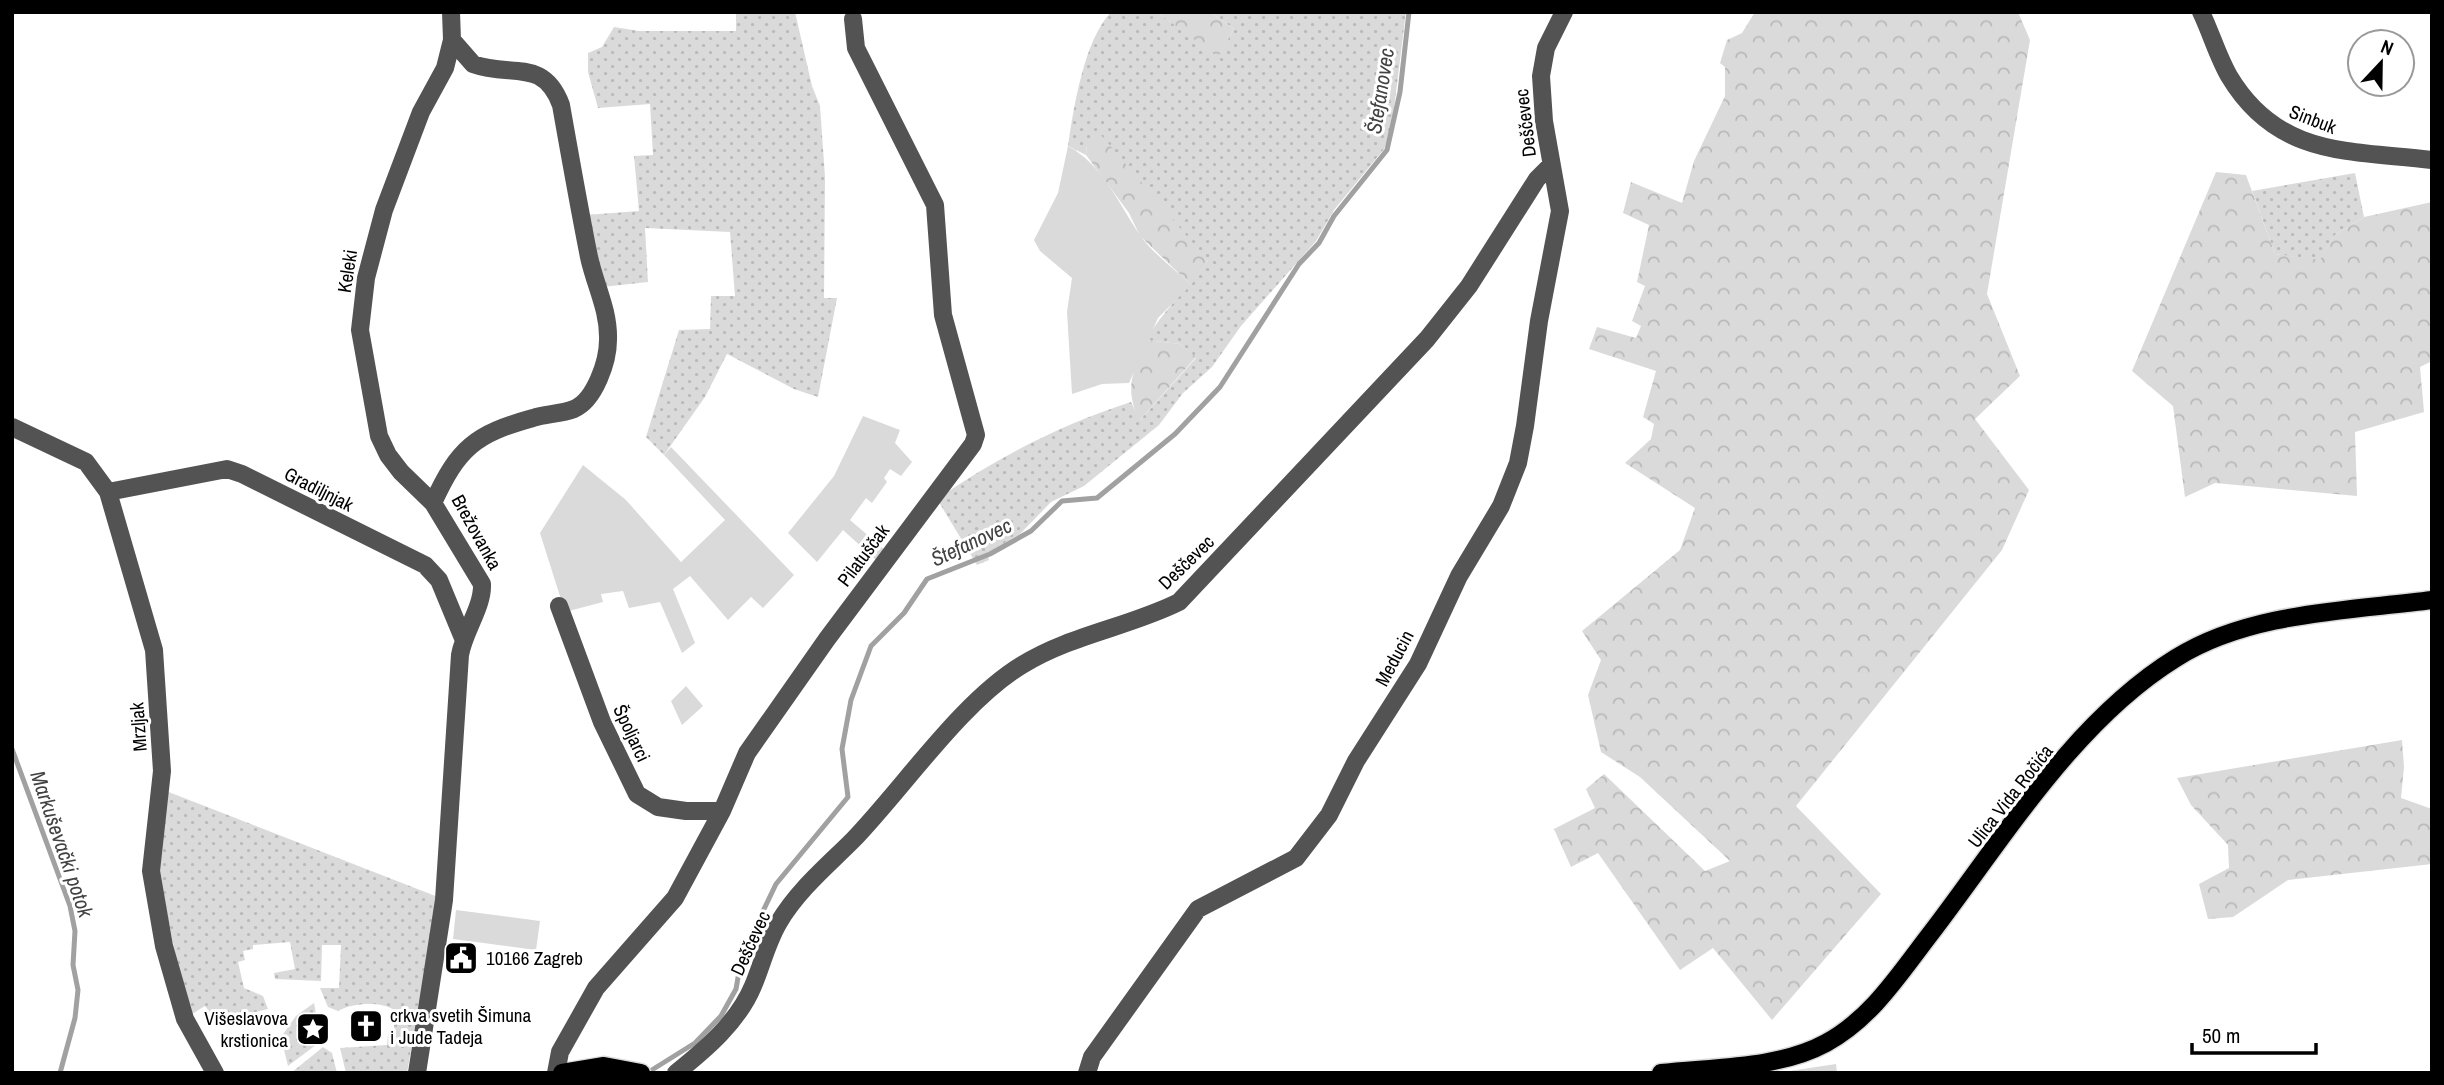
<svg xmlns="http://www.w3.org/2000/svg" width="2444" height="1085" font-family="'Archivo Narrow',sans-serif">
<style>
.grass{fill:url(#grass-dots)}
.forest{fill:url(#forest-crowns)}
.green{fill:#dadada}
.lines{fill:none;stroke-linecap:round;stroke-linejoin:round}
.stream{stroke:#a1a1a1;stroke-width:5}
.major-casing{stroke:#dbdbdb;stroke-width:21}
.minor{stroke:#535353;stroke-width:18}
.major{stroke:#000;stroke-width:18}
.labels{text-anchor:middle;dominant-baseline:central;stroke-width:6;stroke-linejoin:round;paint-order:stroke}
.street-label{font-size:19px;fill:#000;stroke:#fff}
.poi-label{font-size:19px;fill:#000;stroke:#fff;text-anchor:start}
.water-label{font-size:21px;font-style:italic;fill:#424242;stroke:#fff}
</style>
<defs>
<pattern id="grass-dots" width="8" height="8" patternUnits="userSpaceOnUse" patternTransform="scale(1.75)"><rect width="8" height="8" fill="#dadada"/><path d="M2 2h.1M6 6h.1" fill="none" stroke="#b9b9b9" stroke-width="1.8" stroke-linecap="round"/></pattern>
<pattern id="forest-crowns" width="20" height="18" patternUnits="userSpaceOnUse" patternTransform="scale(1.75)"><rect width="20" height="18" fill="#dadada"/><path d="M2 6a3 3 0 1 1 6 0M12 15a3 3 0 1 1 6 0" fill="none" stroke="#b9b9b9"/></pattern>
</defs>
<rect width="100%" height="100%" fill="#fff"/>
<!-- grass -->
<path class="grass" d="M 736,12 L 795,12 L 812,86 L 820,106 L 825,177 L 824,298 L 837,298 L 818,397 L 794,389 L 727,354 L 705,397 L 664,455 L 646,437 L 679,330 L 710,329 L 711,296 L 735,296 L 730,232 L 645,228 L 648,282 L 602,287 L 586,215 L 639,211 L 634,156 L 653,155 L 650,104 L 598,108 L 588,72 L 588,53 L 602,47 L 614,27 L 639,31 L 736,31 Z
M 1111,12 L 1157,12 L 1218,56 L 1234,29 L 1210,12 L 1406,12 L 1391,132 L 1384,149 L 1334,210 L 1316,241 L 1241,326 L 1212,367 L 1183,393 L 1159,425 L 1084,486 L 1051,502 L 1020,534 L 987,553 L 989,560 L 977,565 L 937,499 C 996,458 1062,424 1131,402 L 1140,420 L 1196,358 L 1180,344 L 1146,340 C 1163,310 1188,289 1208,261 L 1087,144 L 1086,155 L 1068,146 C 1074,106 1084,41 1111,12 Z
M 2355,173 L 2364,217 L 2335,235 L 2320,261 L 2275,254 L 2252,191 Z
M 166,791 L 438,897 L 407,1073 L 346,1073 L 340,1048 L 387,1045 L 388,1035 L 394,1029 L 394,1010 C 381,1001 352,1003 338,1011 L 328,1007 L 320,988 L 339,988 L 341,945 L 322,945 L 321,981 L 275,979 L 274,973 L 295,969 L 290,942 L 253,945 L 253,949 L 243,951 L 245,960 L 238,962 L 244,988 L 263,996 L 268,1009 L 216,1021 L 205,1006 L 192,1014 L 184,997 L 157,864 Z
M 314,1003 L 318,1025 L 307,1023 L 305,1030 L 309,1035 L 320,1032 L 321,1041 L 288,1066 L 281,1037 L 296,1016 Z
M 323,1047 L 332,1053 L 337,1073 L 291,1073 Z"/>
<!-- forest -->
<path class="forest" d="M 1157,12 L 1210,12 L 1234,29 L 1218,57 Z
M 1755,12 L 2018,12 L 2030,40 L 1987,294 L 2020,376 L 1975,419 L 2029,490 L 2002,550 L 1796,806 L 1881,894 L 1772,1020 L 1713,948 L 1680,970 L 1598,853 L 1571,867 L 1554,829 L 1595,808 L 1586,789 L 1604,774 L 1705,871 L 1730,861 L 1640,777 L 1601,752 L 1588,695 L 1601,660 L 1582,631 L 1680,550 L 1695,508 L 1625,463 L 1651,439 L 1654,424 L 1643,417 L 1656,371 L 1589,349 L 1597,327 L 1636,338 L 1641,326 L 1632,321 L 1645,286 L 1637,282 L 1649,225 L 1623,213 L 1631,182 L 1682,203 L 1694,161 L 1725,96 L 1725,67 L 1720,63 L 1727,40 L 1742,33 Z
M 1102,136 L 1208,261 L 1191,285 L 1140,236 L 1129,213 L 1086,155 L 1087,144 Z
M 2216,172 L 2246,175 L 2275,254 L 2320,260 L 2335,235 L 2364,217 L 2432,202 L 2432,361 L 2420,367 L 2424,412 L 2355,432 L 2357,496 L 2215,483 L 2185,497 L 2173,406 L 2132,371 Z
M 1146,340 L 1180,344 L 1196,357 L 1139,421 C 1124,385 1133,374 1146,340 Z
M 2402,740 L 2404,767 L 2401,798 L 2432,809 L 2432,864 L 2288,880 L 2233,917 L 2208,919 L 2199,884 L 2229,868 L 2228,845 L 2191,805 L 2177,778 Z
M 1836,1064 L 1837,1073 L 1776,1073 Z"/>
<!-- green -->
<path class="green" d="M 1068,146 C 1103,165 1118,203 1140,235 C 1152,253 1175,269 1191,285 L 1158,318 L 1129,383 L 1102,384 L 1072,394 L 1067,312 L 1072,278 L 1040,251 L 1034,240 L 1058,193 Z
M 863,416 L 900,430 L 895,443 L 912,462 L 901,476 L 890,469 L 884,478 L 887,482 L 872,503 L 866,498 L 850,520 L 885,550 L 876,560 L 843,530 L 817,562 L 788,533 L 834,476 Z
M 671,447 L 794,575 L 763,608 L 751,597 L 728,620 L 690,576 L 673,589 L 695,643 L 682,653 L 660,602 L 629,608 L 623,591 L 601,594 L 603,602 L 565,612 L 540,533 L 583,465 L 626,500 L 681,562 L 725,520 L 664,455 Z
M 686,686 L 703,706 L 682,725 L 671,701 Z
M 456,910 L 540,921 L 536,950 L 453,939 Z"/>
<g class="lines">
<!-- stream -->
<path class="stream" d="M 12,749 L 70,906 L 75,931 L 73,965 L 78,990 L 75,1018 L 60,1073
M 647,1073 L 695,1043 L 721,1016 L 736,989 L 742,955 L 776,884 L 848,797 L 842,749 L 851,700 L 871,646 L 904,613 L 927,579 L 990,554 L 1031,531 L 1062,501 L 1097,498 L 1175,434 L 1220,387 L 1299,264 L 1319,243 L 1334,216 L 1387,150 L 1400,92 L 1409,12"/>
<!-- major casing -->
<g class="major-casing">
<path id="major" d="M 562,1073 L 604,1066 L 641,1073
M 1661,1073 C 1714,1067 1778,1069 1826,1043 C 1872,1018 1900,973 1931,933 C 2003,839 2074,721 2176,658 C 2249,612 2348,611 2432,600"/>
</g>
<!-- minor -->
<path class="minor" d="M 2201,12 C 2211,33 2218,57 2229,76 C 2278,158 2350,150 2432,160
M 12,427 L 86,462 L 108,492 L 154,650 L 162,771 L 151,871 L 164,946 L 185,1019 L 215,1073
M 108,492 L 227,469 L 242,474 L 425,565 L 439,580 L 463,638
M 433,503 C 458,448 475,434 533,418 C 546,414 561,414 574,409 C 595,400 608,361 608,340 C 609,310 595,285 589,257 C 579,207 570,156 561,105 C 543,57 511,78 473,64 L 452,40 L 451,12
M 559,606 L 602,722 L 637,794 L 658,807 L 686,811 L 722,811
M 417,1073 L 444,900 L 460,655 C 464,631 483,607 482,584 L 433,503 L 401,472 L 388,455 L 379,436 L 360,330 L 366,278 L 384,210 L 421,112 L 445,68 L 452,40
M 556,1073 L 560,1052 L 596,988 L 675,898 L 722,811 L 747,753 L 827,639 L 973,444 L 976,435 L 943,315 L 935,205 L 856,48 L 853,19
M 676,1073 C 706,1049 738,1022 753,986 C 762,965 767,942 779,922 C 798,890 827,866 853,840 C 904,787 961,702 1022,665 C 1070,635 1129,627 1179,602 L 1427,339 L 1469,286 L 1537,179 L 1551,165
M 1087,1073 L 1092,1057 L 1198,909 L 1296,858 L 1329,815 L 1356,761 L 1418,664 L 1459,576 L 1501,506 L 1518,463 L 1525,426 L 1539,321 L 1560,211 L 1544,121 L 1541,76 L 1546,48 L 1564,12"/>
<!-- major -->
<use href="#major" class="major"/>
</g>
<!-- icons -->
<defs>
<g id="civic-square" transform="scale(1.75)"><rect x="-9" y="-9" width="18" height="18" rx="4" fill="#000" stroke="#fff"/><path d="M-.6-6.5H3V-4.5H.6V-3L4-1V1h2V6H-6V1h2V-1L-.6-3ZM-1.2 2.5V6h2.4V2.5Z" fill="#fff"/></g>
<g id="church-square" transform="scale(1.75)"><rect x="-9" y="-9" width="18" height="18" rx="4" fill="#000" stroke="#fff"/><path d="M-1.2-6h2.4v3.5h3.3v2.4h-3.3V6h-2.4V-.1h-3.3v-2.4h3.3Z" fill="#fff"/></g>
<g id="sight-square" transform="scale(1.75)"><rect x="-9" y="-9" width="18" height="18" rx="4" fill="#000" stroke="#fff"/><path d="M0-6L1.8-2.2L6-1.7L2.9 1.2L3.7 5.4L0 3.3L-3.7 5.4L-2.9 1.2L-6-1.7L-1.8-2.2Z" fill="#fff"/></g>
</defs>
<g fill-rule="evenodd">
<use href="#civic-square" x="461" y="958"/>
<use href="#church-square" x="366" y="1026"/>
<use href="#sight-square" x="313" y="1029"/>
</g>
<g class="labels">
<!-- street labels -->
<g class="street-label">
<text transform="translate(2313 119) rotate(21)">Sinbuk</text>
<text transform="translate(1525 123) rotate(-97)">Deščevec</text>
<text transform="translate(347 271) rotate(-81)">Keleki</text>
<text transform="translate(319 489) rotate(27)">Gradiljnjak</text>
<text transform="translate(477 532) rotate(61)">Brežovanka</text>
<text transform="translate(863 555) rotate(-53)">Pilatuščak</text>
<text transform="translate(1186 562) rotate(-44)">Deščevec</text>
<text transform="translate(1394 658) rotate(-62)">Meducin</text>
<text transform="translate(138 727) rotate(-94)">Mrzljak</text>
<text transform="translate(632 733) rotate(65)">Špoljarci</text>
<text transform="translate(2010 796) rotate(-52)">Ulica Vida Ročića</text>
<text transform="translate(750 943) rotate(-65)">Deščevec</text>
</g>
<!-- poi labels -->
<g class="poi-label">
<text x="486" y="958">10166 Zagreb</text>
<text x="390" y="1015">crkva svetih Šimuna<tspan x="390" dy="22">i Jude Tadeja</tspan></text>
<text x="288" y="1018" text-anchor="end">Višeslavova<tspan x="288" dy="22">krstionica</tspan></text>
</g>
<!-- water labels -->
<g class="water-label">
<text transform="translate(1380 91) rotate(-81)">Štefanovec</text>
<text transform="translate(971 542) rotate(-25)">Štefanovec</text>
<text transform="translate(62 844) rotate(71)">Markuševački potok</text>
</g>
</g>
<!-- border -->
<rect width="2444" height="1085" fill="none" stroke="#000000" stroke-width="28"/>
<!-- north arrow -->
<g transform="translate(2381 63) rotate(22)"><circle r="33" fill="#ffffff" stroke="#999999" stroke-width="2"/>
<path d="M0-5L12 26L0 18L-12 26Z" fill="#000000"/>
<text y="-10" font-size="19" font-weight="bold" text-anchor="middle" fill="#000000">N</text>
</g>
<!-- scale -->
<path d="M2192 1043v10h124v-10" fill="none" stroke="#000000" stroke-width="3.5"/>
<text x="2202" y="1043" font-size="21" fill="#000000" stroke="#ffffff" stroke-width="5" paint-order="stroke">50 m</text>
</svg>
